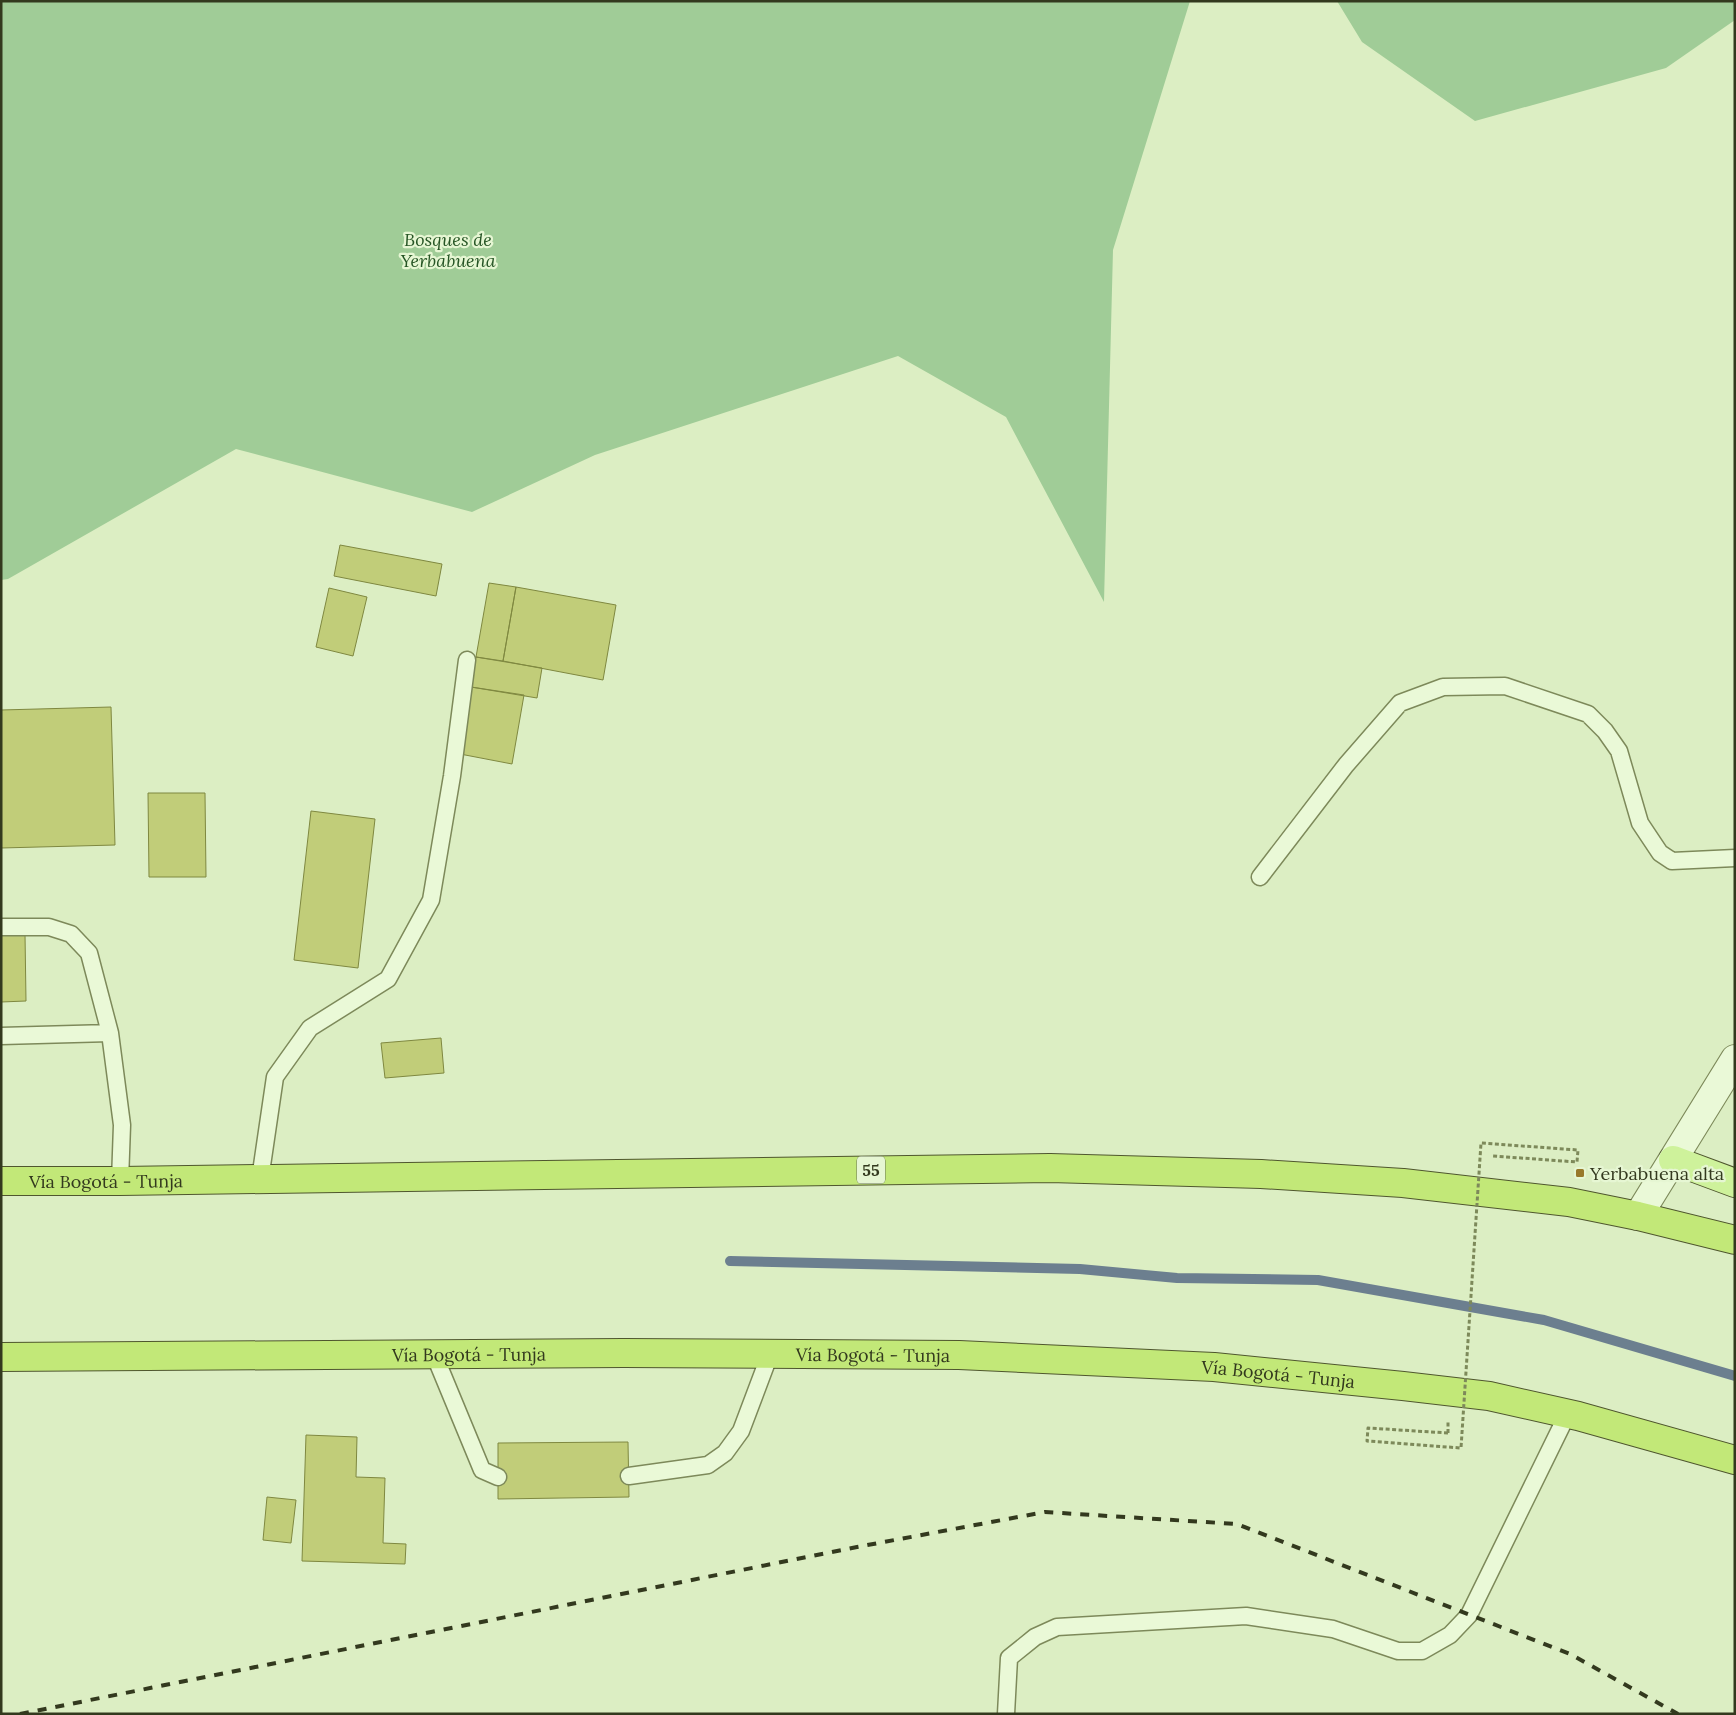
<svg xmlns="http://www.w3.org/2000/svg" width="1736" height="1715" font-family="Lora,serif">
<style>
.green{fill:#a0cc97}
.lines{fill:none;stroke-linecap:round;stroke-linejoin:round}
.stream{stroke:#6c7f8f;stroke-width:10}
.building{fill:#c1cd79;stroke:#7f8840}
.service-casing{stroke:#7d895a;stroke-width:19}
.tertiary-casing{stroke:#7d895a;stroke-width:30}
.primary-casing{stroke:#4f562e;stroke-width:30}
.trunk-casing{stroke:#4f562e;stroke-width:30}
.path{stroke:#7d895a;stroke-width:3;stroke-dasharray:4 2.5;stroke-linecap:butt}
.service{stroke:#eaf9d7;stroke-width:16}
.tertiary{stroke:#eaf9d7;stroke-width:28}
.primary{stroke:#cef29b;stroke-width:28}
.trunk{stroke:#c2e878;stroke-width:28}
.rail{stroke:#33391e;stroke-width:4;stroke-dasharray:9 9;stroke-linecap:butt}
.path-bridge{stroke:#7d895a;stroke-width:3;stroke-dasharray:4 2.5;stroke-linecap:butt}
.poi-dot{fill:#98792a;stroke:#e6f6d3;stroke-width:2}
.labels{text-anchor:middle;dominant-baseline:central;stroke-width:4.5;stroke-linejoin:round;paint-order:stroke}
.shield{fill:#e6f6d3;stroke:#697254;stroke-width:1}
.shield-label{font-size:16px;font-weight:bold;fill:#33391e}
.park-label{font-size:18px;font-style:italic;fill:#265525;stroke:#e6f6d3}
.poi-label{font-size:18px;fill:#33391e;stroke:#e6f6d3;text-anchor:start}
.street-label{font-size:18px;fill:#33391e;stroke:#e6f6d3}
</style>
<rect width="100%" height="100%" fill="#dceec3"/>
<!-- green -->
<path class="green" d="M 1,1 L 1190,1 L 1113,250 L 1104,602 L 1006,417 L 898,356 L 595,455 L 472,512 L 236,449 L 8,579 L 1,580 Z
M 1337,1 L 1735,1 L 1735,20 L 1666,68 L 1475,121 L 1362,42 Z"/>
<g class="lines">
<!-- stream -->
<path class="stream" d="M 730,1261 L 1080,1269 L 1177,1278 L 1318,1280 L 1544,1320 L 1735,1376"/>
</g>
<!-- building -->
<path class="building" d="M 340,545 L 442,564 L 436,596 L 334,576 Z
M 489,583 L 516,587 L 503,661 L 476,657 Z
M 516,587 L 616,605 L 603,680 L 503,661 Z
M 329,588 L 367,597 L 353,656 L 316,647 Z
M 476,657 L 542,668 L 537,698 L 471,687 Z
M 471,687 L 524,695 L 512,764 L 460,754 Z
M 111,707 L 115,845 L 1,848 L 1,710 Z
M 148,793 L 205,793 L 206,877 L 149,877 Z
M 311,811 L 375,819 L 358,968 L 294,960 Z
M 1,934 L 25,934 L 26,1001 L 1,1002 Z
M 441,1038 L 444,1073 L 385,1078 L 381,1043 Z
M 306,1435 L 357,1437 L 356,1477 L 385,1478 L 383,1543 L 406,1544 L 405,1564 L 302,1561 Z
M 628,1442 L 629,1497 L 498,1499 L 498,1443 Z
M 267,1497 L 296,1500 L 291,1543 L 263,1540 Z"/>
<g class="lines">
<!-- service casing -->
<g class="service-casing">
<path id="service" d="M 1260,877 L 1346,765 L 1400,703 L 1443,687 L 1505,686 L 1588,714 L 1605,731 L 1619,751 L 1640,823 L 1660,853 L 1672,861 L 1735,858
M 1,927 L 49,927 L 71,934 L 89,953 L 110,1033 L 122,1125 L 120,1181
M 1,1036 L 110,1033
M 260,1179 L 275,1077 L 310,1028 L 388,979 L 431,900 L 452,776 L 467,660
M 434,1354 L 482,1470 L 498,1477
M 629,1476 L 708,1465 L 725,1453 L 741,1431 L 770,1354
M 1006,1714 L 1009,1658 L 1035,1637 L 1057,1627 L 1246,1616 L 1333,1629 L 1398,1651 L 1422,1651 L 1450,1635 L 1469,1615 L 1568,1413"/>
</g>
<!-- tertiary casing -->
<g class="tertiary-casing">
<path id="tertiary" d="M 1638,1216 L 1735,1059"/>
</g>
<!-- primary casing -->
<g class="primary-casing">
<path id="primary" d="M 1673,1160 L 1735,1183"/>
</g>
<!-- trunk casing -->
<g class="trunk-casing">
<g id="trunk">
<path id="s1" d="M 1,1181 L 120,1181 L 1050,1168 L 1261,1174 L 1403,1183 L 1569,1202 L 1638,1216 L 1735,1240"/>
<path id="s2" d="M 1,1357 L 624,1353 L 959,1355 L 1214,1367 L 1403,1386 L 1489,1396 L 1578,1416 L 1735,1460"/>
</g>
</g>
<!-- path -->
<path class="path" d="M 1448,1433 L 1448,1422"/>
<!-- service -->
<use href="#service" class="service"/>
<!-- tertiary -->
<use href="#tertiary" class="tertiary"/>
<!-- primary -->
<use href="#primary" class="primary"/>
<!-- trunk -->
<use href="#trunk" class="trunk"/>
<!-- rail -->
<path class="rail" d="M 20,1714 L 857,1547 L 1045,1512 L 1237,1524 L 1570,1654 L 1678,1714"/>
<!-- path-bridge -->
<path class="path-bridge" d="M 1448,1433 L 1368,1428 L 1367,1441 L 1461,1448 L 1481,1143 L 1578,1150 L 1577,1162 L 1493,1156"/>
</g>
<!-- markers -->
<rect class="poi-dot" x="1575" y="1168" width="10" height="10" rx="2.5"/>
<g class="labels">
<!-- shield labels -->
<rect class="shield" x="857" y="1156.5" width="28" height="27" rx="4"/>
<g class="shield-label">
<text x="871" y="1170">55</text>
</g>
<!-- park labels -->
<g class="park-label">
<text x="448" y="239">Bosques de<tspan x="448" dy="21">Yerbabuena</tspan></text>
</g>
<!-- poi labels -->
<g class="poi-label">
<text x="1590" y="1173">Yerbabuena alta</text>
</g>
<!-- street labels -->
<g class="street-label">
<text stroke="none"><textPath href="#s1" startOffset="105">Vía Bogotá - Tunja</textPath></text>
<text stroke="none"><textPath href="#s2" startOffset="468">Vía Bogotá - Tunja</textPath></text>
<text stroke="none"><textPath href="#s2" startOffset="872">Vía Bogotá - Tunja</textPath></text>
<text stroke="none"><textPath href="#s2" startOffset="1278">Vía Bogotá - Tunja</textPath></text>
</g>
</g>
<!-- border -->
<rect width="1736" height="1715" fill="none" stroke="#33391e" stroke-width="5"/>
</svg>
